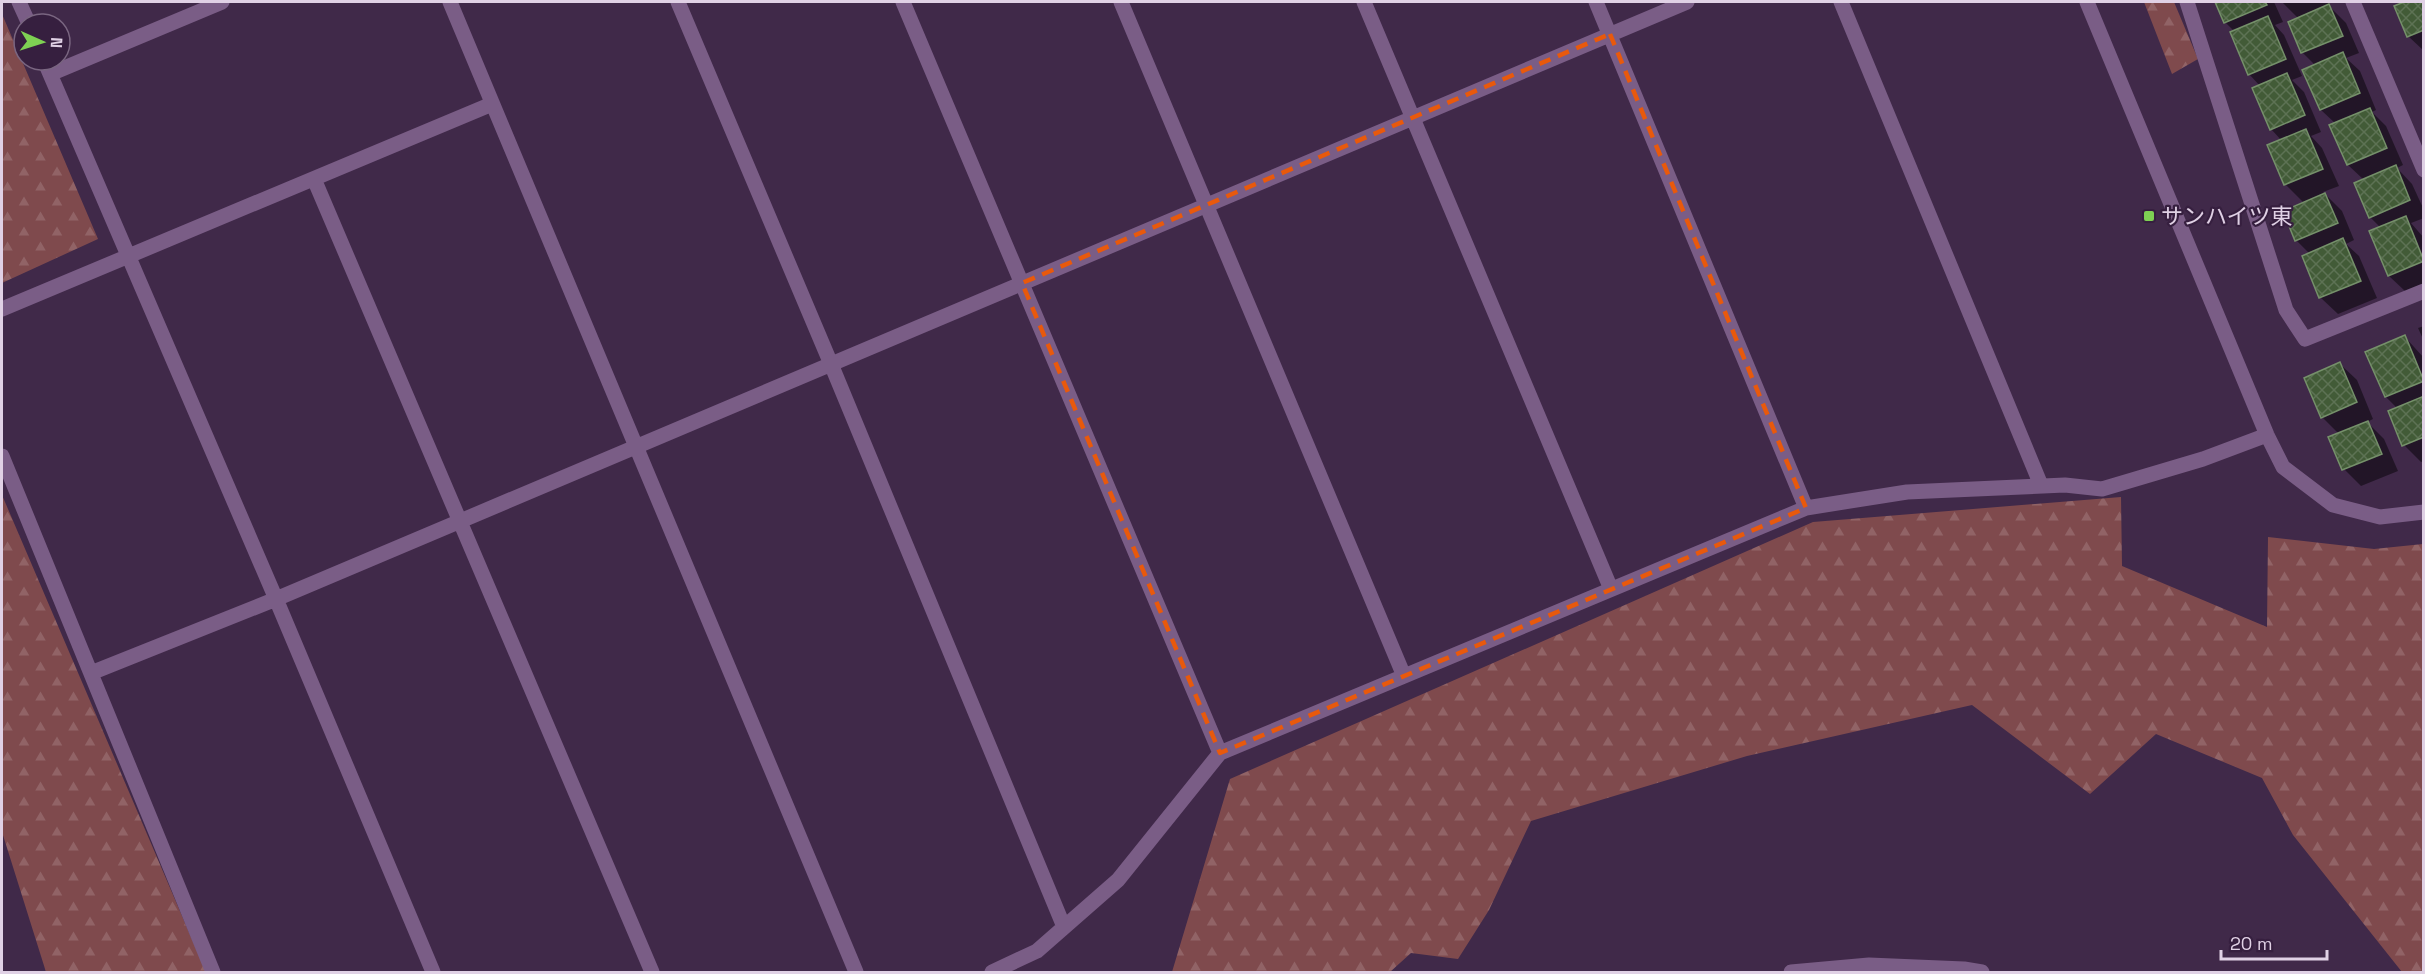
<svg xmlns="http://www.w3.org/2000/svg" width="2425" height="974" font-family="'Space Grotesk','Noto Sans JP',sans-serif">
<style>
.forest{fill:url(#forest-firs)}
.shadow{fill:#0007}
.building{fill:url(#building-cross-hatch);stroke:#75906a;stroke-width:1.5}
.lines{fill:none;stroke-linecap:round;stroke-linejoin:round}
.minor{stroke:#7a5d86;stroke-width:15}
.marked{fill:none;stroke:#e8590c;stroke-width:4.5;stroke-dasharray:12 8;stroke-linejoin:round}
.poi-dot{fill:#7ed153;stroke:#361f3f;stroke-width:2}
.labels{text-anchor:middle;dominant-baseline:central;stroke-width:4.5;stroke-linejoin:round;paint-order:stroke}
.poi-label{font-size:22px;fill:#e0d1e5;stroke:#361f3f;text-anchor:start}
</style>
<defs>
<pattern id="forest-firs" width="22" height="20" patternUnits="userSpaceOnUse" patternTransform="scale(1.5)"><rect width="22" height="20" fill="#7f4a4d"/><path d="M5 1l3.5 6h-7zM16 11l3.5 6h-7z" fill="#916366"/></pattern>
<pattern id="building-cross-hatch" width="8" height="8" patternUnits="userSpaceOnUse" patternTransform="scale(1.5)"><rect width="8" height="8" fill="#425b37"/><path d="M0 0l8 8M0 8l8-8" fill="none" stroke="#5d7254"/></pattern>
</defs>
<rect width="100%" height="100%" fill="#402949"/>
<!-- forest -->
<path class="forest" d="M 2144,2 L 2174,2 L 2198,59 L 2172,74 Z
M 2,14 L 98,239 L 2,283 Z
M 2,495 L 206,972 L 46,972 L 2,832 Z
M 2121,497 L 2122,566 L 2267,627 L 2268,537 L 2374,549 L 2423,544 L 2423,972 L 2402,972 L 2293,835 L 2262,778 L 2156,734 L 2090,794 L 1972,705 L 1747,756 L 1531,821 L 1489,910 L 1458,959 L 1411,953 L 1390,972 L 1172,972 L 1230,779 L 1813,522 Z"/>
<!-- shadow -->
<path class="shadow" d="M 2216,2 L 2274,2 L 2283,22 L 2275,25 L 2284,35 L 2302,76 L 2292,80 L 2304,92 L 2321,132 L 2311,136 L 2322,148 L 2339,186 L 2323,192 L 2342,211 L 2354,240 L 2346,244 L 2359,256 L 2377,298 L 2338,314 L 2321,298 L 2303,256 L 2310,254 L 2296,240 L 2304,203 L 2285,184 L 2282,141 L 2271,129 L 2260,86 L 2249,74 L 2235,32 L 2225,22 Z
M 2282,2 L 2329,2 L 2330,4 L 2328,5 L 2346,23 L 2359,53 L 2346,58 L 2360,71 L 2376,110 L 2372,112 L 2386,126 L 2403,165 L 2397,168 L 2412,184 L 2424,210 L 2424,218 L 2411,223 L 2424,238 L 2424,285 L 2406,292 L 2389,276 L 2381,228 L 2370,217 L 2364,180 L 2348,165 L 2336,124 L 2321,110 L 2304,71 L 2316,66 L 2302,52 L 2299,19 Z
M 2400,2 L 2424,2 L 2424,51 L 2408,36 L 2402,4 Z
M 2424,326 L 2424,341 L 2418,328 Z
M 2405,337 L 2424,358 L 2424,461 L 2421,462 L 2404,445 L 2398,409 L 2386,397 Z
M 2340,364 L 2357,380 L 2373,419 L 2367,422 L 2384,439 L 2398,471 L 2361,486 L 2344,469 L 2330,438 L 2339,434 L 2322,417 Z"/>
<!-- building -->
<path class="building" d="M 2215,2 L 2265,2 L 2267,5 L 2224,23 Z
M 2404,2 L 2424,2 L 2424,30 L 2407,37 L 2394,6 Z
M 2329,4 L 2343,36 L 2301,53 L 2288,22 Z
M 2268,16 L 2286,59 L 2248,75 L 2230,32 Z
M 2343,52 L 2360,93 L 2320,110 L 2302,70 Z
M 2287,73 L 2305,115 L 2270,130 L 2252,88 Z
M 2370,108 L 2387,148 L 2347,165 L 2329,125 Z
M 2306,129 L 2323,169 L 2284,185 L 2267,145 Z
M 2396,165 L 2410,200 L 2369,218 L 2354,183 Z
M 2325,193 L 2338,223 L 2295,241 L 2283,211 Z
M 2406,216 L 2424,261 L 2388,276 L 2369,231 Z
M 2343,238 L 2361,281 L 2319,298 L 2302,256 Z
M 2405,335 L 2424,381 L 2385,397 L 2365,352 Z
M 2340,362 L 2357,402 L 2321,418 L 2304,378 Z
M 2424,396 L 2424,437 L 2402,446 L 2388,411 Z
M 2368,421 L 2382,454 L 2342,470 L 2328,437 Z"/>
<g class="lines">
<!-- minor -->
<path class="minor" d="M 19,2 L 29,24
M 450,2 L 856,972
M 678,2 L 831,364 L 1064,927
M 903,2 L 1220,753
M 1121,2 L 1404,676
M 1364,2 L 1611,589
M 1596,2 L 1806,508
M 1841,2 L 2041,485
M 2087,2 L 2267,435 L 2283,467 L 2333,505 L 2380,517 L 2424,512
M 2187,2 L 2286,310 L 2305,339 L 2424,291
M 2353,2 L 2424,170
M 44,60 L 276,599 L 433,972
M 50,74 L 222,2
M 314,179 L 652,972
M 2,309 L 492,104
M 2,456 L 213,972
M 91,673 L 276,599 L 1687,2
M 992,972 L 1037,951 L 1118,880 L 1220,753 L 1806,508 L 1907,492 L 2065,485 L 2102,489 L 2203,459 L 2267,435
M 1791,972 L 1869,965 L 1964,969 L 1982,972"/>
</g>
<!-- marked area -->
<path class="marked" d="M 1610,34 L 1806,508 L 1220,753 L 1022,283 Z"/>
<!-- markers -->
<rect class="poi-dot" x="2143" y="210" width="12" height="12" rx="3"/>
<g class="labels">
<!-- poi labels -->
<g class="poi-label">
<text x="2161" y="216">サンハイツ東</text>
</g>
</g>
<!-- border -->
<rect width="2425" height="974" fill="none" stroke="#e0d1e5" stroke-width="6"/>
<!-- north arrow -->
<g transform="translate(42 42) rotate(93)"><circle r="28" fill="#361f3f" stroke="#7a6681" stroke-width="1.5"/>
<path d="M0-4.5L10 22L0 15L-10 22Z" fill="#7ed153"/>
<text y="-9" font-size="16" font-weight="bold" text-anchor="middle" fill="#e0d1e5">N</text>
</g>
<!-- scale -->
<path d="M2221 950v9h106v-9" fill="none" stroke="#e0d1e5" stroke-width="3"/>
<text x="2230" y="950" font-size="18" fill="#e0d1e5" stroke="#361f3f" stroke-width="4.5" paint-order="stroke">20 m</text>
</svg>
